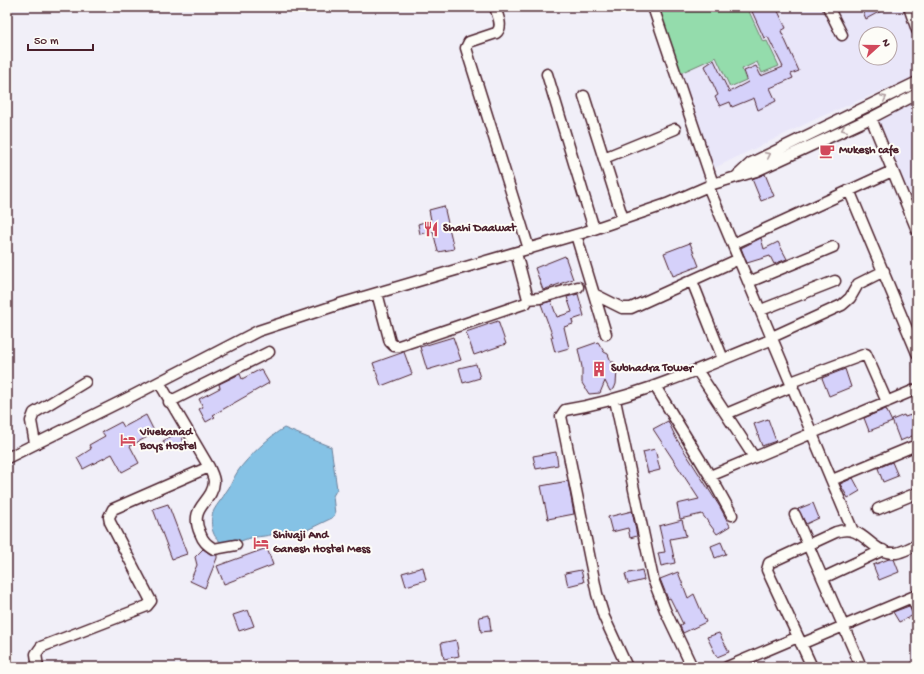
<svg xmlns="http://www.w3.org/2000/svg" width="924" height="674" font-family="'Gochi Hand',sans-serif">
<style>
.built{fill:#e9e6f9;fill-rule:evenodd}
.green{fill:#94dcac;stroke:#6f7e6c}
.water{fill:#85c2e5;stroke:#6d819b}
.building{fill:#d5d1fa;stroke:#4a1f2b}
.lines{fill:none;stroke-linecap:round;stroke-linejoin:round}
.minor-casing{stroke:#4a1f2b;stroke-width:13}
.minor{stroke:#fdfcf7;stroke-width:10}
.oneway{stroke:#ac999b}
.labels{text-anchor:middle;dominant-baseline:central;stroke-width:4;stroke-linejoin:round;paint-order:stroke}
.poi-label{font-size:12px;font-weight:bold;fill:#4a1f2b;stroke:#fdfcf7;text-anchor:start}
</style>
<rect width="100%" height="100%" fill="#f1eff8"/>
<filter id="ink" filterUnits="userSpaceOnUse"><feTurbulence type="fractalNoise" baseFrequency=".025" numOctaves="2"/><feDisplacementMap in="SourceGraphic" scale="8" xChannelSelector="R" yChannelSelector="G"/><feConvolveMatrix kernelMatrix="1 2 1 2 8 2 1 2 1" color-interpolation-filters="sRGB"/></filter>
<g filter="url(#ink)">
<!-- built -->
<path class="built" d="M 648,7 L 917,7 L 917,76 L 820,117 L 704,173 ZM 866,34 L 890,34 L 890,58 L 866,58 Z
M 917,94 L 917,191 L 905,191 L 870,116 Z"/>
<!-- green -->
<path class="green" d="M 652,7 L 747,7 L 763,42 L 767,41 L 779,66 L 762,73 L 757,62 L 742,69 L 746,80 L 730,87 L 716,57 L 676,75 Z"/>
<!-- water -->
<path class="water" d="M 284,428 L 331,447 L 337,489 L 333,496 L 335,514 L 332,518 L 301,533 L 290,529 C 278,534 268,536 255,537 C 245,538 236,545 225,543 C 211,541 209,520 214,510 C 217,504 223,498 226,492 C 231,486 233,478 238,471 C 247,458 271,435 284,428 Z"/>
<!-- building -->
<path class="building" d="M 750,7 L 776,7 L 786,28 L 781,31 L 799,71 L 791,74 L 793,78 L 770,88 L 776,101 L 758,110 L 754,98 L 732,107 L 730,102 L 720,106 L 715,97 L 718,95 L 705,66 L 714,60 L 729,92 L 748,82 L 744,71 L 756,66 L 761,76 L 783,67 L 768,37 L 764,38 Z
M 861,7 L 888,7 L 866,19 Z
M 765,174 L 774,196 L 761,201 L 752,179 Z
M 444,206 L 454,249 L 438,252 L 433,231 L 420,234 L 418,224 L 431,220 L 429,210 Z
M 761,238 L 764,249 L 778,242 L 787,259 L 774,264 L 770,256 L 747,263 L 741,248 Z
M 690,243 L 699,266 L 673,276 L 664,253 Z
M 565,256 L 573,279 L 543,290 L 535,268 Z
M 578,294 L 584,316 L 572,320 L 573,324 L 564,327 L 569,348 L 555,352 L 551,337 L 553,337 L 541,304 L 551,301 L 557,317 L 572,312 L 567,297 Z
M 498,321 L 506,344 L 474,355 L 466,332 Z
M 453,337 L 461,360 L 427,370 L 420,347 Z
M 598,342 L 604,352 L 608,354 L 611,362 L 614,362 L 617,370 L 616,384 L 614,389 L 610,391 L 605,381 L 600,393 L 589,394 L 582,383 L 582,367 L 578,349 Z
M 404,352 L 412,374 L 381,386 L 373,363 Z
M 476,364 L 480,378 L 463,383 L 459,368 Z
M 261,369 L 269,383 L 213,415 L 215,417 L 206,422 L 199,409 L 203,407 L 199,399 L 220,388 L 219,384 L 240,374 L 242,379 Z
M 845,369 L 851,387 L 829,396 L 822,378 Z
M 886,409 L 892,422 L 869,431 L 864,418 Z
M 917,413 L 917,434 L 900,441 L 892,420 L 904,415 L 905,417 Z
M 146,415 L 155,433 L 130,446 L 139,463 L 122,472 L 112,454 L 83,469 L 77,458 L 91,449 L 89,445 L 105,436 L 102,432 L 121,422 L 124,427 Z
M 768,419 L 776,441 L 762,446 L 754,424 Z
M 668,421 L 676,438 L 720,507 L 730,526 L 717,534 L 702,514 L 680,519 L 677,504 L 699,499 L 653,429 Z
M 179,432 L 184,442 L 168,451 L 163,441 Z
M 655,449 L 660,470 L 648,473 L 643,452 Z
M 556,452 L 558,465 L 536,469 L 533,456 Z
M 892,462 L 898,476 L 883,482 L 878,468 Z
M 853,478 L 860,491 L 848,498 L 840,484 Z
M 568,481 L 574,514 L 548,519 L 541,486 Z
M 813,503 L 819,518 L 806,524 L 798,509 Z
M 168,504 L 187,554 L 172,559 L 153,509 Z
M 632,511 L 637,536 L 630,538 L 628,528 L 612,532 L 608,517 Z
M 682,520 L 686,536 L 670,539 L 675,563 L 661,566 L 658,553 L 665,552 L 659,526 Z
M 721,542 L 726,554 L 715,558 L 711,546 Z
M 267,548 L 273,565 L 224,584 L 217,566 Z
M 203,549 L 210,554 L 217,555 L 217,558 L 205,588 L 190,581 L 197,565 L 195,557 Z
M 889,559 L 894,559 L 899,572 L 879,580 L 873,565 Z
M 423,567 L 426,580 L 406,586 L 402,573 Z
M 581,570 L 584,582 L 568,586 L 565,573 Z
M 642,570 L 644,580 L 628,584 L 625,574 Z
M 678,572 L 688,598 L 694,594 L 706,622 L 683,633 L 680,626 L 683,624 L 670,598 L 668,599 L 660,579 Z
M 909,606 L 914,615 L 899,622 L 893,612 Z
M 248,610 L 254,626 L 239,631 L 233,615 Z
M 489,615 L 491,631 L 481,632 L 479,617 Z
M 719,633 L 729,652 L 717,657 L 707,637 Z
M 456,640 L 459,656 L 444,659 L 441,643 Z"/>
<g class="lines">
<!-- minor casing -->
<g class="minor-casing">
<path id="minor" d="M 495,7 C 497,15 504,27 496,33 L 469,42 L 466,48 L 529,249
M 653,7 L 713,184
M 828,7 L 842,35
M 909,7 L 917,30
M 547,74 L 594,229
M 584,96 L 623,219
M 871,118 L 917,230
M 604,158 L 675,129
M 736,177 L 751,163 L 917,82
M 708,186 L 852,529
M 849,190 L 917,353
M 576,235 L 606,334
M 733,244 L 892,171
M 692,281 L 723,359
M 749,282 L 833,247
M 377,293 L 390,342 L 394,346 L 399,346 L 526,303 L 528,299 L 516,253
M 594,294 L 622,308 L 631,308 L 739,259
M 528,299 L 540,298 L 578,287
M 761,310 L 835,281
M 772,337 L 842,305 L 850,298 L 858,284 L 884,271
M 697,370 L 754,457
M 791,382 L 866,354 L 887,402
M 655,386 L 716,486 L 732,515
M 615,400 L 653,579 L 665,610 L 692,667
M 169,402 L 269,352
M 726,414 L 793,386
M 35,443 L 31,421 L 34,413 L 85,382
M 7,458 L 134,395 L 258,331 L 343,303 L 582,233 L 667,204 L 713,184 L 756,171 L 871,118 L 917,94
M 209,467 C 211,472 214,477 214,482 C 213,503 188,506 200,533 C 203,541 206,544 214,549 L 236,545
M 710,476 L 917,389
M 832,480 L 914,446
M 878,509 L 917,493
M 795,515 L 859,662
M 823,578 L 883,550
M 912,597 L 917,609
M 801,644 L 917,595
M 38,667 L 36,654 L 41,647 L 147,606 L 151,601 L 110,522 L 109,517 L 113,509 L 209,467 L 159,382
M 627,667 L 604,617 L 597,594 L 561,416 L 565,410 C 638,398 705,366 773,339
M 727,667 L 798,637
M 812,667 L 767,570 L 769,563 L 836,532 C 864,522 870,555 896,553 C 903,552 911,547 917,545"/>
</g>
<!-- minor -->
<use href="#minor" class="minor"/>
</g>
<!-- one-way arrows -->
<defs><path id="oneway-chevron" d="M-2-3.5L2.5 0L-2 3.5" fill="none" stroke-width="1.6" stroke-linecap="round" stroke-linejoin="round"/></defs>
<g class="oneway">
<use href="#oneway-chevron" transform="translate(884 98) rotate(-26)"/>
<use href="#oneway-chevron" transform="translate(844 129) rotate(157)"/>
<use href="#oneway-chevron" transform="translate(768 155) rotate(-26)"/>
</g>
</g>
<!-- icons -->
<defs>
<g id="cafe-bare" transform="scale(1.2)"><path d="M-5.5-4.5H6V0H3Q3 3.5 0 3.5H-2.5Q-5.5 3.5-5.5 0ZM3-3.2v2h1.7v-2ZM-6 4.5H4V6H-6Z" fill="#d1495b" stroke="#fdfcf7" stroke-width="2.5" paint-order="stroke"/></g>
<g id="restaurant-bare" transform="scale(1.2)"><path d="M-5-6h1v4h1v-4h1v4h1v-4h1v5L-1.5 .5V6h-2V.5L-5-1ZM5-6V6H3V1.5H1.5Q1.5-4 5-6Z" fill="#d1495b" stroke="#fdfcf7" stroke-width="2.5" paint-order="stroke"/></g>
<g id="building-bare" transform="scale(1.2)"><path d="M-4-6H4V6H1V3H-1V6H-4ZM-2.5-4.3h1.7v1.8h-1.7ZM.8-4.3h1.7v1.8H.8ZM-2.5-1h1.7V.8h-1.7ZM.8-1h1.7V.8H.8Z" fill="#d1495b" stroke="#fdfcf7" stroke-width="2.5" paint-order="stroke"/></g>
<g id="hotel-bare" transform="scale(1.2)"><path d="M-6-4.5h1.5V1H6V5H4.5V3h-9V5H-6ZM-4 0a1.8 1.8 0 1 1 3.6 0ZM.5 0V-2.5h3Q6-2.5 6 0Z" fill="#d1495b" stroke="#fdfcf7" stroke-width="2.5" paint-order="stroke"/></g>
</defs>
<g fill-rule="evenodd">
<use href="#cafe-bare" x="827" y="151"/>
<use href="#restaurant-bare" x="431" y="229"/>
<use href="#building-bare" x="599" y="369"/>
<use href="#hotel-bare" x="128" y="440"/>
<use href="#hotel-bare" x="261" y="543"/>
</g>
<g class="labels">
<!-- poi labels -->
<g class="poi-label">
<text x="839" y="151">Mukesh cafe</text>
<text x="443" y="229">Shahi Daawat</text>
<text x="611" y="369">Subhadra Tower</text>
<text x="140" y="433">Vivekanad<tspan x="140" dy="14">Boys Hostel</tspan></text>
<text x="273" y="536">Shivaji And<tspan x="273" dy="14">Ganesh Hostel Mess</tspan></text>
</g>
</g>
<!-- margin -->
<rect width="924" height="674" fill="none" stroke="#fdfcf7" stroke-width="24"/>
<rect x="12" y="12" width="900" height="650" fill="none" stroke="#4a1f2b" stroke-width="1.5" filter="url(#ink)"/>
<!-- north arrow -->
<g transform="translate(878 46) rotate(69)"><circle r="19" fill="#fdfcf7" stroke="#b5a4a5"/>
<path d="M0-3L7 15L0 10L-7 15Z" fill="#d1495b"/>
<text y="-6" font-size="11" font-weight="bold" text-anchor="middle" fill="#4a1f2b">N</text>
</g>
<!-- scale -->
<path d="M28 44v6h65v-6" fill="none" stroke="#4a1f2b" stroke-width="2"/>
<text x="34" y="44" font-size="12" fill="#4a1f2b" stroke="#fdfcf7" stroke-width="3" paint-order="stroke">50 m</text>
</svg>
